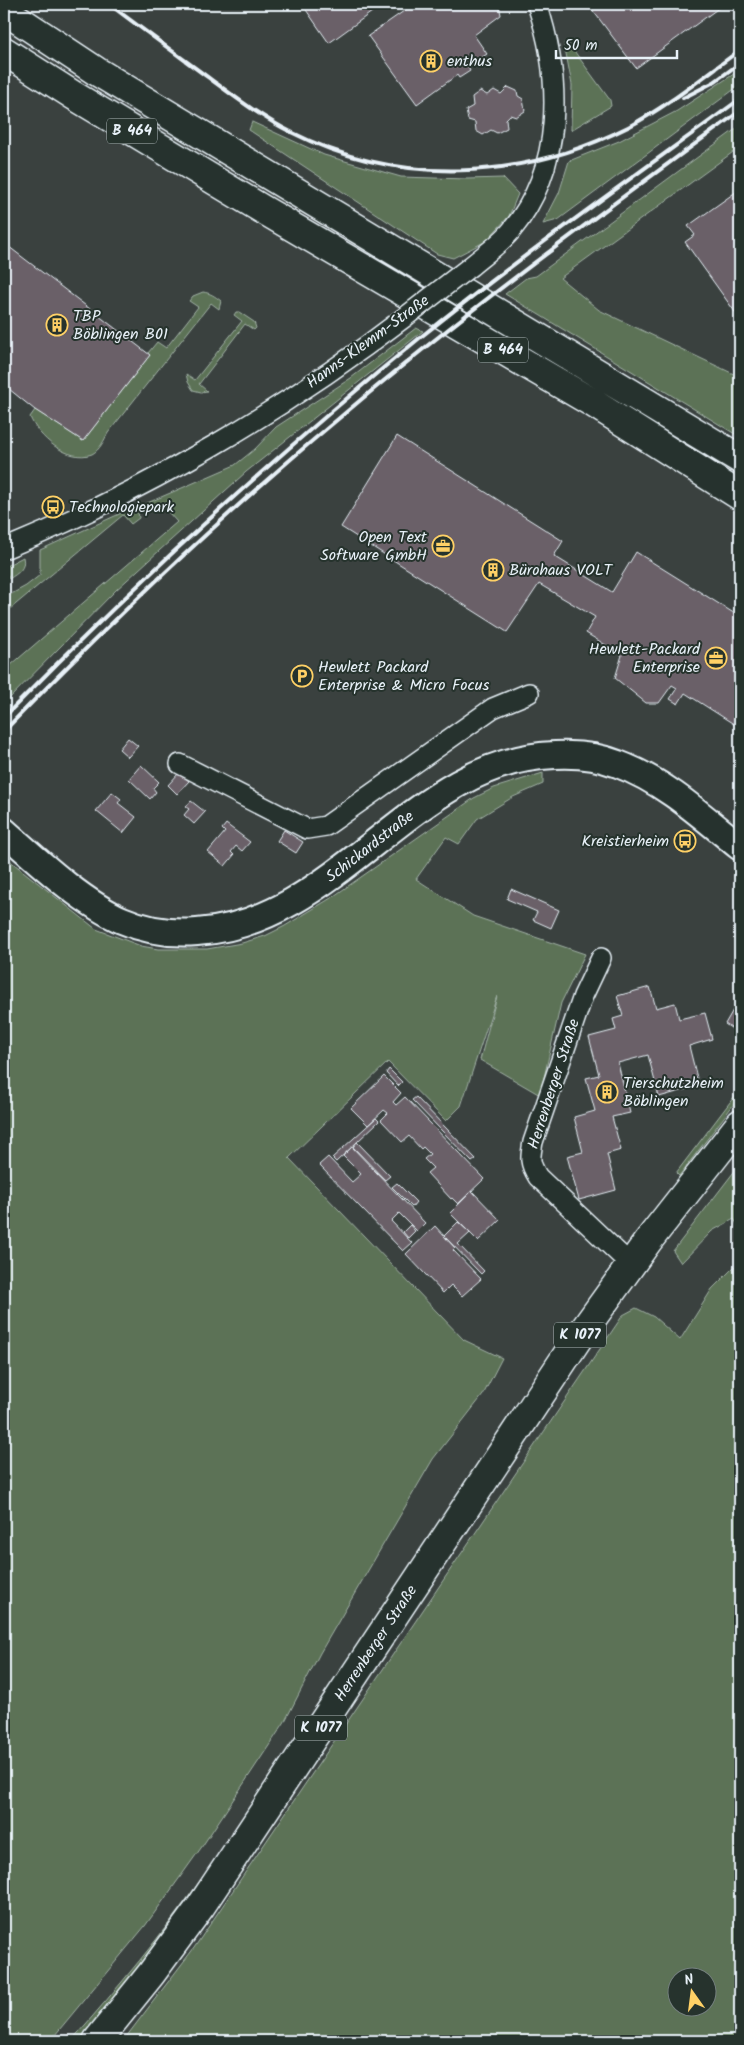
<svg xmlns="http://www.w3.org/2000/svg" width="744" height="2045" font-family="Kalam,sans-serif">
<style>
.green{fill:#5c7256;stroke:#a2b2a7;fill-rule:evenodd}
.building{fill:#6a6168;stroke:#e8f1f8}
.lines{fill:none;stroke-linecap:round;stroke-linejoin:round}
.street-casing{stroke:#e8f1f8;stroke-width:22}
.secondary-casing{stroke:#e8f1f8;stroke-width:30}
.primary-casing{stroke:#e8f1f8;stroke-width:31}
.highway-casing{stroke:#e8f1f8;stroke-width:31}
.street{stroke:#26332d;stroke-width:19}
.secondary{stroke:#26332d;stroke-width:26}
.primary{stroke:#26332d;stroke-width:28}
.highway{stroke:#26332d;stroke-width:28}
.rail{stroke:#e8f1f8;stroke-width:4}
.street-bridge-casing{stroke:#e8f1f8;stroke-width:22;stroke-linecap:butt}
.street-bridge{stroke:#26332d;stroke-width:19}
.labels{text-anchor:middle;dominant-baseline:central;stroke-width:4;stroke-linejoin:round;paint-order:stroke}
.shield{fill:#26332d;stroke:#aeb8bb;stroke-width:1}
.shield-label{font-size:15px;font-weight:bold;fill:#e8f1f8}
.poi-label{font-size:16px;fill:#e8f1f8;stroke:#26332d;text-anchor:start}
.street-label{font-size:16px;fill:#e8f1f8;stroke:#26332d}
</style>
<rect width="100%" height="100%" fill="#3a413f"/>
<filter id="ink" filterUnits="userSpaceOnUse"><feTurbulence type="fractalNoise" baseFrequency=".02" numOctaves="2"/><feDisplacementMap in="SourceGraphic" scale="10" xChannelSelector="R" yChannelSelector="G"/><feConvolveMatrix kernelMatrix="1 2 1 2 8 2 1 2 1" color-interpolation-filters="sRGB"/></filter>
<g filter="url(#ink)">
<!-- green -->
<path class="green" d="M 564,43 L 569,44 L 610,100 L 611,106 L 571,130 L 572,85 Z
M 740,70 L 740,85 L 558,220 L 543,224 L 559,193 L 569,161 L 619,141 L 677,111 Z
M 252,122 L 324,155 L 401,177 L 467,179 L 503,178 L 518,194 L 509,216 L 486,241 L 453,258 L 437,254 L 249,130 Z
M 740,126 L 740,147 L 560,278 L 599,310 L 740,377 L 740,437 L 505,294 L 526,278 L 536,276 Z
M 203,292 C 210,293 215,296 221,301 L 219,309 L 211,303 L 108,433 C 104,440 100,450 92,454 C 68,463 38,437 30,417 L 35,410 L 83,441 L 150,355 L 148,353 L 157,342 L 166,348 L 198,307 L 189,301 L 193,296 Z
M 236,312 L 239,312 L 254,322 L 256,328 L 254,330 L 245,324 L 199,384 L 207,391 L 201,392 L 193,390 L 188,382 L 186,374 L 195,380 L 242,321 L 234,315 Z
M 416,328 L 423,331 L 246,472 L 116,590 L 4,704 L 4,671 L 177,522 L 159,502 L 146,512 L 145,504 L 235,465 L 255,449 L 276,427 L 351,378 Z
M 137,506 L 139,518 L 131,524 L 123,515 L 4,614 L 4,598 L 26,586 L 40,575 L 40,550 Z
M 23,557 C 26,569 18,573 9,579 L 4,567 Z
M 543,773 L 543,784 L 513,797 L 477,819 L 459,844 L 446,837 L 416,879 L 473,916 L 585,954 L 561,1003 L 540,1095 L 480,1060 L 497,996 L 461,1106 L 446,1121 L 388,1062 L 289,1158 L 464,1340 L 502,1358 L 483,1395 L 433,1459 L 320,1653 L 284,1723 L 201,1848 L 145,1926 L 50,2041 L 4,2041 L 4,856 L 96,929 L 141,946 L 158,949 L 207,949 L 242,943 L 265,936 L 285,926 L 331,898 L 474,798 L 494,788 Z
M 740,1089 L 740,1096 L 679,1176 L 676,1173 Z
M 740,1164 L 740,1229 L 734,1219 L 712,1231 L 681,1263 L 673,1251 Z
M 740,1261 L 740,2041 L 123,2041 L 194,1948 L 623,1315 L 636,1308 L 654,1317 L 680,1340 L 712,1289 ZM 676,1978 L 706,1978 L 706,2008 L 676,2008 Z
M 204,1875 L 205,1877 L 99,2019 L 80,2041 L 71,2041 C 118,1988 163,1934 204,1875 Z"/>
<!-- building -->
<path class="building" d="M 302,4 L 383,4 L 329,43 Z
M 414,4 L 499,4 L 501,15 L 474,35 L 487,54 L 468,67 L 470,71 L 459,78 L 457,75 L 417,104 L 368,36 Z
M 588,4 L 718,4 L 720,7 L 636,68 Z
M 508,87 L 517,91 L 518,96 L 523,99 L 525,111 L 516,117 L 510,115 L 506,119 L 507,128 L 497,133 L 491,130 L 483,135 L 476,131 L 475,122 L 468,120 L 466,110 L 473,106 L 472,97 L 480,91 L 487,95 L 494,90 L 501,94 Z
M 740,189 L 740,319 L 685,242 L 695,235 L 688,226 Z
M 4,243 L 150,355 L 83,441 L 35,410 L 4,385 Z
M 397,436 L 563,541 L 554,556 L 612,592 L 636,552 L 740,617 L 740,728 L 685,693 L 678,704 L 670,699 L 677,688 L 672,685 L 659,703 L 646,703 L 615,678 L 622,655 L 586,633 L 595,617 L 539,584 L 507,632 L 341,527 Z
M 128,738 L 138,746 L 128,757 L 119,749 Z
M 141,765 L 159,782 L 153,788 L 156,792 L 150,799 L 129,779 Z
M 179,773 L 189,781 L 177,794 L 168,785 Z
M 112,792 L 121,799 L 118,803 L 136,817 L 123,833 L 96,811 Z
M 191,801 L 205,812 L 194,824 L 184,815 L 189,809 L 186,807 Z
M 226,824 L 250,842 L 242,851 L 236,846 L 231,852 L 234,855 L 225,866 L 208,852 L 225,832 L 222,829 Z
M 284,830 L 303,842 L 296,853 L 277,841 Z
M 511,889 L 559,910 L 551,928 L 533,920 L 537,912 L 507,899 Z
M 650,987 L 656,1008 L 675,1003 L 679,1019 L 705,1013 L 712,1039 L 689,1046 L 699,1086 L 659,1097 L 648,1055 L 618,1063 L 630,1113 L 612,1117 L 621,1150 L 607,1154 L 616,1190 L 579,1200 L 567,1156 L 583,1152 L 574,1117 L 595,1111 L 586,1078 L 599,1075 L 589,1037 L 616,1030 L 613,1019 L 623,1016 L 617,996 Z
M 740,998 L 740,1034 L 725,1024 Z
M 389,1069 L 402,1082 L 398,1086 L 386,1073 Z
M 384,1076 L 401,1093 L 393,1102 L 396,1105 L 405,1097 L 484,1179 L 458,1204 L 452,1198 L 451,1199 L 427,1173 L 433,1168 L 424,1159 L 430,1154 L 423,1147 L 421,1149 L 409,1136 L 402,1142 L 381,1120 L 388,1113 L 384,1110 L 368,1125 L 351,1108 Z
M 416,1097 L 476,1159 L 472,1162 L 412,1100 Z
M 376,1118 L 379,1121 L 336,1162 L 332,1158 Z
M 357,1142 L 390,1176 L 385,1180 L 353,1147 Z
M 352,1147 L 425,1223 L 417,1231 L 399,1213 L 391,1221 L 412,1243 L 403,1251 L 319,1165 L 328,1157 L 352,1182 L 361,1174 L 343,1156 Z
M 397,1183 L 416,1202 L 412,1207 L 392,1187 Z
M 472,1191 L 500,1220 L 478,1241 L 450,1213 Z
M 458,1222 L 470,1233 L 458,1244 L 484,1271 L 481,1274 L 444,1236 Z
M 410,1225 L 415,1231 L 408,1238 L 403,1232 Z
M 435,1226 L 455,1248 L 453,1250 L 481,1279 L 462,1296 L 451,1285 L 443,1293 L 406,1254 Z"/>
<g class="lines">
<!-- street casing -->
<g class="street-casing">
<path id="street" d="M 471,266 C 484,255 500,244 511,231 C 564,167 562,79 537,4
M 4,549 C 146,491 284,410 405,317
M 180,764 L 307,829 L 326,826 L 493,708 L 529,693
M 601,958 L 583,996 L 533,1142 C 530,1158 529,1163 538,1177 L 630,1264"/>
</g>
<!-- secondary casing -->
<g class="secondary-casing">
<g id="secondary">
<path id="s1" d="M 4,831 C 38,861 81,902 122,920 C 145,930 172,934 197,932 C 339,923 413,759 555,755 C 576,754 598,756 618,764 C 664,781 702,816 740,847"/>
</g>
</g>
<!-- primary casing -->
<g class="primary-casing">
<g id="primary">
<path id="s2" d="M 97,2041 L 151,1974 L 201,1906 L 581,1334 L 648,1241 L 740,1124"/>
</g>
</g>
<!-- highway casing -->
<g class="highway-casing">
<path id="highway" d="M 4,10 L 96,71 L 740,459
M 4,51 L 73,95 L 262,209 L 593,403 L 740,496"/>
</g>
<!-- street -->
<use href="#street" class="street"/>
<!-- secondary -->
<use href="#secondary" class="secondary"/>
<!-- primary -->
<use href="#primary" class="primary"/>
<!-- highway -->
<use href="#highway" class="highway"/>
<!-- rail -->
<path class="rail" d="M 109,4 C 142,29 175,53 209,78 C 235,97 261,117 291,132 C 399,187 521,181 628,127 C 668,106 704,76 740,50
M 683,98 L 714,82 L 740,63
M 4,717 C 136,582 276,455 422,336 C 525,253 633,177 740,99
M 4,731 C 112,620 225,513 344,414 C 471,307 606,209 740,111"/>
<!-- street-bridge casing -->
<g class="street-bridge-casing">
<path id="street-bridge" d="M 405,317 L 471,266"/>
</g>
<!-- street-bridge -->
<use href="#street-bridge" class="street-bridge"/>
</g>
</g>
<!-- icons -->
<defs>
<g id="building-ring" transform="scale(1.125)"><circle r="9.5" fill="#26332d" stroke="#ffd166" stroke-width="1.5"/><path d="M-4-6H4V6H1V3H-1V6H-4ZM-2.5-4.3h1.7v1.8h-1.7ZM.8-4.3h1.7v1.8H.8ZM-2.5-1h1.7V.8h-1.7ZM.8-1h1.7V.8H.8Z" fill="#ffd166"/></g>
<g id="bus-ring" transform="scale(1.125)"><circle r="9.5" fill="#26332d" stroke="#ffd166" stroke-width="1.5"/><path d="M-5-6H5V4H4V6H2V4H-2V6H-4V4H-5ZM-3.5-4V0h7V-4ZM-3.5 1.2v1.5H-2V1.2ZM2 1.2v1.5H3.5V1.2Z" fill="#ffd166"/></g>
<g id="office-ring" transform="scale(1.125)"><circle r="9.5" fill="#26332d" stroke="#ffd166" stroke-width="1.5"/><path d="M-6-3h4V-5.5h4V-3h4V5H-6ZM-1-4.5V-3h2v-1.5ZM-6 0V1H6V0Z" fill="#ffd166"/></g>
<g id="parking-ring" transform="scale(1.125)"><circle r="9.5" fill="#26332d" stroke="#ffd166" stroke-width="1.5"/><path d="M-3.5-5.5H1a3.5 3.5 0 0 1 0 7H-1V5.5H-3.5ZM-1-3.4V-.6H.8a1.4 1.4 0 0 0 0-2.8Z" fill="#ffd166"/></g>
</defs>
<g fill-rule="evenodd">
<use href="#building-ring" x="431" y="61"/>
<use href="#building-ring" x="57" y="325"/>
<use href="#bus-ring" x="53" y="507"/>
<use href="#office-ring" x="443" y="546"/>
<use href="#building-ring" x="493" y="570"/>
<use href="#office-ring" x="716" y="658"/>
<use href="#parking-ring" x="302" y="676"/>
<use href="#bus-ring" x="685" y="841"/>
<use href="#building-ring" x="607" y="1092"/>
</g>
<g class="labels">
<!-- shield labels -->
<g class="shield">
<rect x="107" y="118.5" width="50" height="25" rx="4"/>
<rect x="478" y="337.5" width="50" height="25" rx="4"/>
<rect x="554" y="1322.5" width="52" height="25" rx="4"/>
<rect x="295" y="1715.5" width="52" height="25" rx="4"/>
</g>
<g class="shield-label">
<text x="132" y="131">B 464</text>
<text x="503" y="350">B 464</text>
<text x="580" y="1335">K 1077</text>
<text x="321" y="1728">K 1077</text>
</g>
<!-- poi labels -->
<g class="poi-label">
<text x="447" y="61">enthus</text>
<text x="73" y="316">TBP<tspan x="73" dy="18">Böblingen B01</tspan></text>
<text x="69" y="507">Technologiepark</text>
<text x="427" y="537" text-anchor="end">Open Text<tspan x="427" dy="18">Software GmbH</tspan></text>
<text x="509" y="570">Bürohaus VOLT</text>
<text x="700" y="649" text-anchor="end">Hewlett-Packard<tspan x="700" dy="18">Enterprise</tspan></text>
<text x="318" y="667">Hewlett Packard<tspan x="318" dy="18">Enterprise &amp; Micro Focus</tspan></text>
<text x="669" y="841" text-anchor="end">Kreistierheim</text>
<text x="623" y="1083">Tierschutzheim<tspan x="623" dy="18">Böblingen</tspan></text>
</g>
<!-- street labels -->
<g class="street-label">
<text transform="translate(368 342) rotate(-36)">Hanns-Klemm-Straße</text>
<text stroke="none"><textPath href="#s1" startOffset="421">Schickardstraße</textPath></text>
<text transform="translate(554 1084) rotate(-72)">Herrenberger Straße</text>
<text stroke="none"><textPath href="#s2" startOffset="486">Herrenberger Straße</textPath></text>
</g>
</g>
<!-- margin -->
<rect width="744" height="2045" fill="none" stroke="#26332d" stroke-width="20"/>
<rect x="10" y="10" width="724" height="2025" fill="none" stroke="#e8f1f8" stroke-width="2" filter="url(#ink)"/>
<!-- north arrow -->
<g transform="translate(692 1992) rotate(346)"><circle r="24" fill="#26332d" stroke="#747f7e"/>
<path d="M0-4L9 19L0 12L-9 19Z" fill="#ffd166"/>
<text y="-8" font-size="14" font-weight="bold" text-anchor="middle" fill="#e8f1f8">N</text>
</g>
<!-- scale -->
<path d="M556 50v8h121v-8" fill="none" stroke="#e8f1f8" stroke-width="2.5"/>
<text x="564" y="50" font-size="15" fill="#e8f1f8" stroke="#26332d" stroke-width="4" paint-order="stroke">50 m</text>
</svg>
